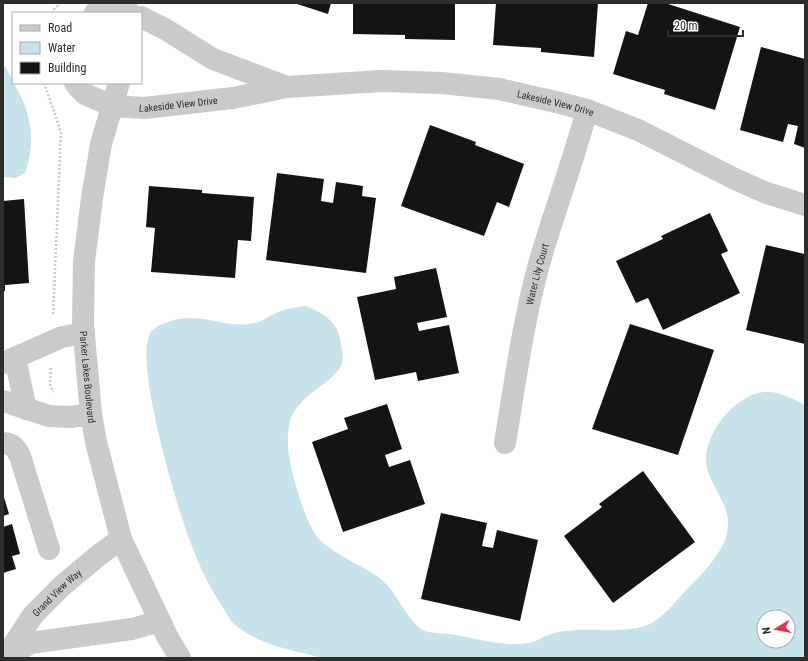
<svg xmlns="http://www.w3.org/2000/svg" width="808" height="661" font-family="'Roboto Condensed',sans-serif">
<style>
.water{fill:#c7e2eb;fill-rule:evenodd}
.building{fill:#141414}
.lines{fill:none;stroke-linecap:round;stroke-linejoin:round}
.path{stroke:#cacaca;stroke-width:2.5;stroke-dasharray:2 2;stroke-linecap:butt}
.minor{stroke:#cacaca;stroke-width:22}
.labels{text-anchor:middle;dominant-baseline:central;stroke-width:4;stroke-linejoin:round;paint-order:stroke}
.street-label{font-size:10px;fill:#2d2d2d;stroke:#fff}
</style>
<rect width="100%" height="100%" fill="#fff"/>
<!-- water -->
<path class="water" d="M 3,67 L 6,67 C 11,80 20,93 25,106 C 33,128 33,150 25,173 L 16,178 L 3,177 Z
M 306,306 C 321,312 336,320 340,338 C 341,345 344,355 342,363 C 337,380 303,394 294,412 C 284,430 288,455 293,475 C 298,493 308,530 322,542 C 338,556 359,564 377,576 C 397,590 403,615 421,629 C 429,634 441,633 450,634 C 476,638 502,647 529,643 C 537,642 543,636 551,634 C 559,631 568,631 576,630 C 596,629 632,633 650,624 C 661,618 670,608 679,598 C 696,579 727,553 728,526 C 730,502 707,484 706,461 C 704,434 737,392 766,392 C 779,391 791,398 803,404 L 805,406 L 805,658 L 323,658 C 293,650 258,645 234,624 C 230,621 228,615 225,611 C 211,590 200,568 191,544 C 179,514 130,352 152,331 C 158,325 164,323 171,321 C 201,311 226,330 254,323 C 262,322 269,316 276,313 C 286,309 295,307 306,306 ZM 764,617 L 788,617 L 788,641 L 764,641 Z"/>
<!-- building -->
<path class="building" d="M 294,3 L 331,3 L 328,14 Z
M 353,3 L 455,3 L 455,40 L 405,39 L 405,35 L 353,34 Z
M 496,3 L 598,3 L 594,57 L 541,52 L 541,48 L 493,45 Z
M 648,3 L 665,3 L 740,27 L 715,110 L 664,94 L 665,90 L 613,74 L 626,31 L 638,35 Z
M 761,47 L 805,59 L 805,148 L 794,144 L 798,126 L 788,124 L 783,142 L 740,130 Z
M 430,125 L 476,142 L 475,145 L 524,164 L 509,207 L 497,202 L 484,236 L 401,206 Z
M 277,173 L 324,179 L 321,201 L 333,203 L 336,182 L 363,186 L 362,196 L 376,198 L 366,273 L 266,260 Z
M 149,186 L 202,190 L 202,193 L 254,197 L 251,241 L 238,240 L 235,278 L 151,272 L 155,228 L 146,227 Z
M 24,199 L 29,283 L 5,285 L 5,291 L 3,291 L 3,201 Z
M 710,213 L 728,251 L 721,254 L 740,293 L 663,330 L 648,298 L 636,303 L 616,261 L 663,239 L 661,236 Z
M 766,245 L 805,254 L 805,344 L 746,330 Z
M 436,268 L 447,317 L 417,323 L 419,331 L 449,325 L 459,373 L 418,381 L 416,372 L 375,380 L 357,297 L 396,289 L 394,277 Z
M 630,324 L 714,350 L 678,455 L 592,429 Z
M 387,404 L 402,449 L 385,455 L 389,467 L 410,460 L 425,504 L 343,532 L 312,442 L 348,429 L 344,418 Z
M 643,471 L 695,542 L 613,603 L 564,536 L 602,507 L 599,504 Z
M 3,494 L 9,514 L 3,516 Z
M 441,513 L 487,523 L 482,546 L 493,548 L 497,530 L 538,540 L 520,621 L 421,599 Z
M 12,524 L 20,554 L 12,556 L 16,569 L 3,573 L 3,527 Z"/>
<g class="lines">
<!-- path -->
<path class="path" d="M 52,13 L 53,10 L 61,3
M 44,83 L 61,132 L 53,315
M 51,368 L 50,384 L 53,392"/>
<!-- minor -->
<g class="minor">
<path d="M 95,13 C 107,6 117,9 130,13"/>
<path d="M 141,17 L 165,29 L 213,59 L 287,87"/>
<path id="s1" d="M 75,83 L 77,86 L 85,94 L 112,106 L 144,108 L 233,98 L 287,87 L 382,81 L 442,83 L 499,89 L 560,103 L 587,110 L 638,130 L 735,179 L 764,192 L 805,205"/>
<path id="s2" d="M 119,83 L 101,144 L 92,198 L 84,262 L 83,324 L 91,414 L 96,442 L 121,539 L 167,636 L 180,658"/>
<path d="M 15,358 L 26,409"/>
<path d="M 3,363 L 62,337 L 84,333"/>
<path d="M 3,401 L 49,416 L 71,417 L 91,414"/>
<path d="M 3,443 C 13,444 15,447 20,456 L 49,549"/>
<path id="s3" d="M 505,443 C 515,383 523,322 539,264 C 554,212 573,162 587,110"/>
<path d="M 9,657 L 30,643 L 132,629 L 160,621"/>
<path id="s4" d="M 5,658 L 33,615 L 63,585 L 99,555 L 121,539"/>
</g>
</g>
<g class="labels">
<!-- street labels -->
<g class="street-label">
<text stroke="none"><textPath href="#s1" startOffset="111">Lakeside View Drive</textPath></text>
<text stroke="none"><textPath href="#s1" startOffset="492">Lakeside View Drive</textPath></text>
<text stroke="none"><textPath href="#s3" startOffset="172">Water Lily Court</textPath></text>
<text stroke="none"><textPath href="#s2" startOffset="298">Parker Lakes Boulevard</textPath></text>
<text stroke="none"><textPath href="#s4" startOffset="84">Grand View Way</textPath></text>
</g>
</g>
<!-- border -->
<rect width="808" height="661" fill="none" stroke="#2d2d2d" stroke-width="8"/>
<!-- legend -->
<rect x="12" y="12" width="130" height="72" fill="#ffffff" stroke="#ababab"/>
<rect x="20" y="25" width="20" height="6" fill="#cacaca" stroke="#ababab"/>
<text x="48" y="32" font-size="12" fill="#2d2d2d">Road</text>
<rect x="20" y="42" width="20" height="12" fill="#c7e2eb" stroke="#ababab"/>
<text x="48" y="52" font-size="12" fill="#2d2d2d">Water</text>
<rect x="20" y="62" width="20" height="12" fill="#141414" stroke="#ababab"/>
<text x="48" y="72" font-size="12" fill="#2d2d2d">Building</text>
<!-- north arrow -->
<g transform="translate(776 629) rotate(260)"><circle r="19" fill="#ffffff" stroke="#ababab"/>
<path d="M0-3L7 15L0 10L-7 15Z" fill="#e33059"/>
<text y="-6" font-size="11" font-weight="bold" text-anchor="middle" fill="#2d2d2d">N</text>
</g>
<!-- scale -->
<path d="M668 30v6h75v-6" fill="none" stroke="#2d2d2d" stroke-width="2"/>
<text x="674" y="30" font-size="12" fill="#2d2d2d" stroke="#ffffff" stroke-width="3" paint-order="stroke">20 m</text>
</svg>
